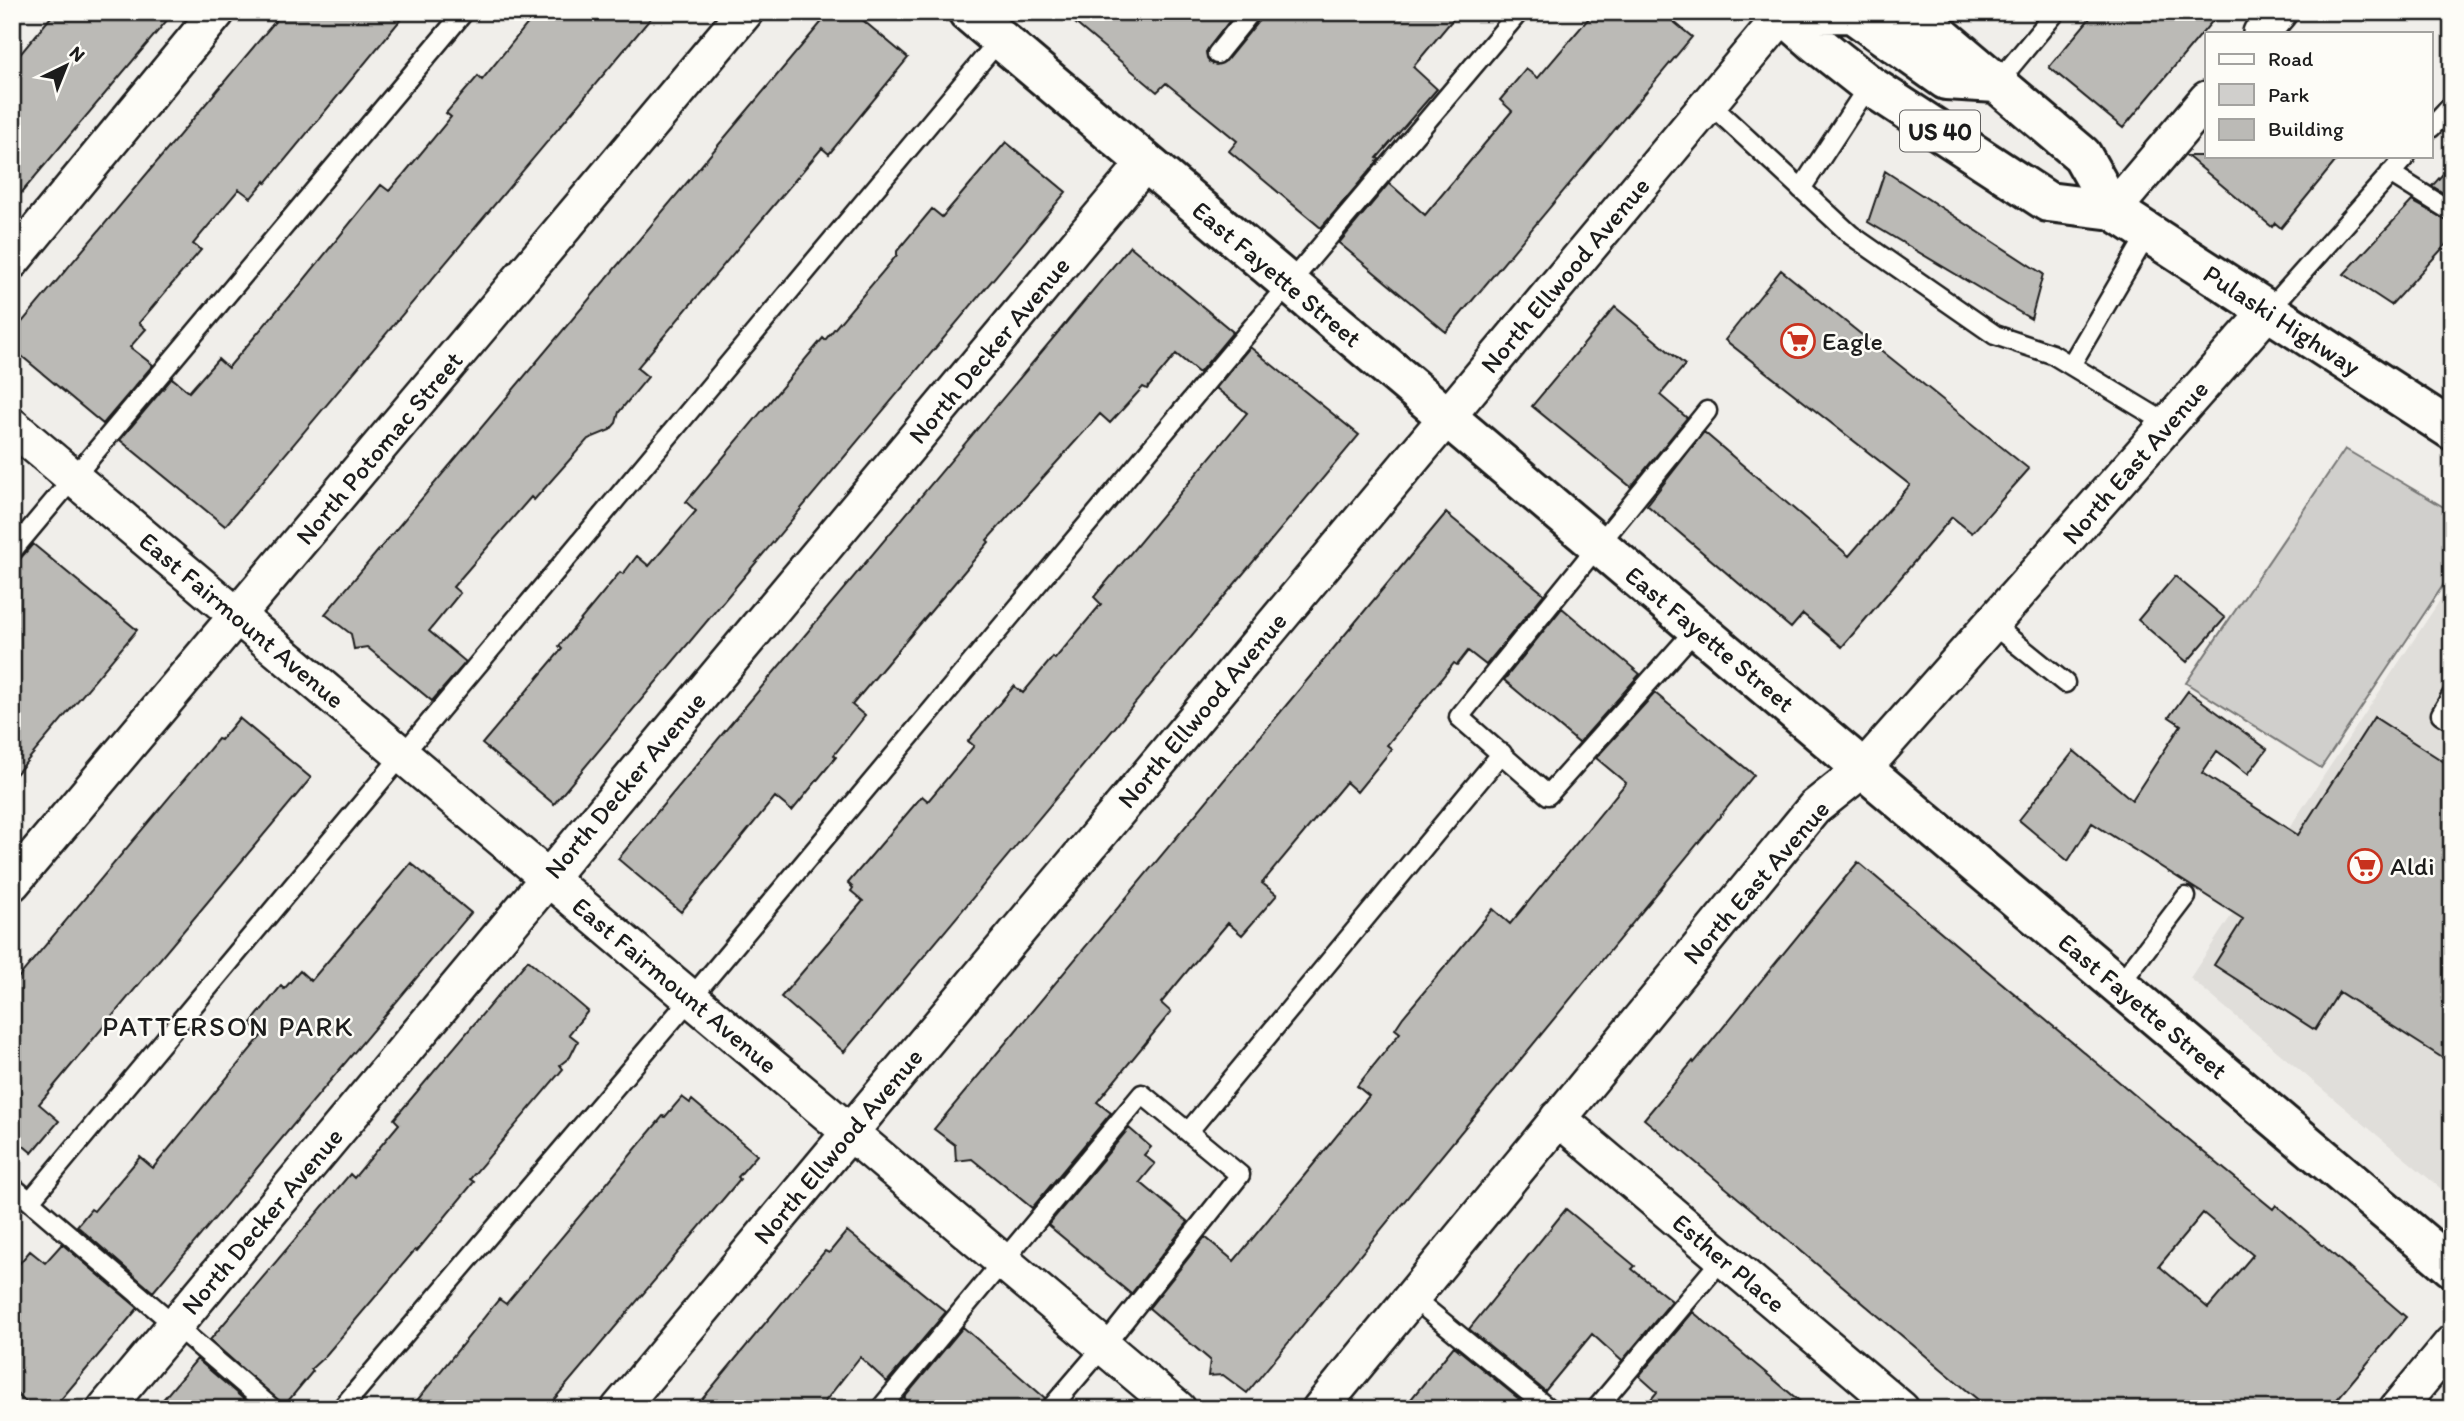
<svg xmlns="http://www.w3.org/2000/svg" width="2464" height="1421" font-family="Itim,sans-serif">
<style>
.built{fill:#e0deda}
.green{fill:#d0cfcc;stroke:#767674;stroke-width:2}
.building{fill:#bbbab6;stroke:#1c1c1c;stroke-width:2;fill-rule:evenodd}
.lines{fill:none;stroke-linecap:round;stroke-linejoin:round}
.lane-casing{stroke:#1c1c1c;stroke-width:23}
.street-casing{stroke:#1c1c1c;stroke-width:40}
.secondary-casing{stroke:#1c1c1c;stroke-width:44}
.primary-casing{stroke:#1c1c1c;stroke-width:44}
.lane{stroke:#fdfcf7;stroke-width:18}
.street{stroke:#fdfcf7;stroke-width:35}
.secondary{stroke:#fdfcf7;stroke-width:38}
.primary{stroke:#fdfcf7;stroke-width:38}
.labels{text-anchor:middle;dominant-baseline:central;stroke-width:5;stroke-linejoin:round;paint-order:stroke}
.shield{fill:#fdfcf7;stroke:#605f5e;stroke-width:2}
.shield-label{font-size:24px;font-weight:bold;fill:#1c1c1c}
.street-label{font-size:26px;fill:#1c1c1c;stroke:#fdfcf7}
.poi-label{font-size:26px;fill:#1c1c1c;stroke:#fdfcf7;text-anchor:start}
.neighbourhood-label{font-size:28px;letter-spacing:2px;fill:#1c1c1c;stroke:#fdfcf7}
</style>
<rect width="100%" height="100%" fill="#f0eeea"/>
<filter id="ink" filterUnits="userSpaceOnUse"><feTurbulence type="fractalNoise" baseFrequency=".0143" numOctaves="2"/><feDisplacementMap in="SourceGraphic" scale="14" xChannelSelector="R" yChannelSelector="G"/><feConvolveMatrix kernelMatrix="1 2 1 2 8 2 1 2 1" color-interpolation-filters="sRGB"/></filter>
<g filter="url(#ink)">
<!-- built -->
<path class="built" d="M 2452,582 L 2452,1198 L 2190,978 Z"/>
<!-- green -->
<path class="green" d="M 2345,449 L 2452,512 L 2452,572 L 2321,768 L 2186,683 Z"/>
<!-- building -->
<path class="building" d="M 55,12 L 174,12 L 12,204 L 12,64 Z
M 283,12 L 407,12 L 266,183 L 265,181 L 251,198 L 239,189 L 193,244 L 201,250 L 139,323 L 146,329 L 130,347 L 153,365 L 103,424 L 12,348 L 12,334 Z
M 537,12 L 656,12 L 225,526 L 120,440 L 172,378 L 189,392 L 218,359 L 228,368 L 290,295 L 291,296 L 381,185 L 389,191 L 403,175 L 451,117 L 446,113 L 478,76 L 482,80 Z
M 830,12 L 853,12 L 908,58 L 829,154 L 822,148 L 637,368 L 648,377 L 619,412 L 616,423 L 610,430 L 588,439 L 534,500 L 531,497 L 453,587 L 460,593 L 429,631 L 466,662 L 432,701 L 367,647 L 354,649 L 351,634 L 325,614 Z
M 1062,12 L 1236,12 L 1206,52 L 1209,62 L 1216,65 L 1226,61 L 1260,19 L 1262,12 L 1459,12 L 1413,67 L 1437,89 L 1377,158 L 1379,159 L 1372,168 L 1321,228 L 1229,151 L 1237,141 L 1166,83 L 1157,92 Z
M 1594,12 L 1662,12 L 1692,37 L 1446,332 L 1339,243 L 1389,183 L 1425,215 L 1512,111 L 1500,100 L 1526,69 L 1538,78 Z
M 2095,12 L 2220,12 L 2123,128 L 2049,67 Z
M 1006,142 L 1066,192 L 554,804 L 482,744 L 562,649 L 559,646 L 620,572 L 623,574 L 637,556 L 649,566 L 696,511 L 686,502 L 823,338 L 825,340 L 897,255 L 897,251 L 932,209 L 942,217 Z
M 2187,156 L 2340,156 L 2281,228 L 2275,223 L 2272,227 Z
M 2452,164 L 2452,198 L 2432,186 Z
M 1885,171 L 2043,274 L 2031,319 L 1868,222 Z
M 2412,201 L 2452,223 L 2452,238 L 2391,305 L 2344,274 Z
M 1130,246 L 1233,332 L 1199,373 L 1176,354 L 1147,389 L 1143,387 L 1110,423 L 1100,414 L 987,540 L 989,542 L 852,705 L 865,716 L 834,755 L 836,757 L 792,811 L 775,797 L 681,912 L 618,859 Z
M 1781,270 L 2029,469 L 1972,533 L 1952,517 L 1842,647 L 1803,614 L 1791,628 L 1647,505 L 1704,432 L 1849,556 L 1910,485 L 1725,340 Z
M 1615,307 L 1685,365 L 1660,395 L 1687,418 L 1631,487 L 1532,406 Z
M 1250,347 L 1359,435 L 844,1052 L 781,997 L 863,901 L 851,891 L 853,888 L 848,883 L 922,796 L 928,801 L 974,746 L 968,741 L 1014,686 L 1023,693 L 1053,657 L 1055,659 L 1101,604 L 1094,597 L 1247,413 L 1216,388 Z
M 1446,513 L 1544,594 L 1486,665 L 1468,651 L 1457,665 L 1454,663 L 1387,745 L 1392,749 L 1357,792 L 1346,782 L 1262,883 L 1277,895 L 1242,935 L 1228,923 L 1194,963 L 1161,1003 L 1171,1012 L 1097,1102 L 1111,1113 L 1032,1208 L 972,1159 L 956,1161 L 955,1145 L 934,1129 Z
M 33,544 L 137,630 L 12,779 L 12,562 L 20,559 Z
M 2175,576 L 2225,618 L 2187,662 L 2138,620 Z
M 1562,608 L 1640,674 L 1579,743 L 1504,680 Z
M 2188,691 L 2267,749 L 2248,774 L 2217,751 L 2202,773 L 2298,835 L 2374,717 L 2452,767 L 2452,1064 L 2339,992 L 2315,1030 L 2214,965 L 2243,919 L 2092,823 L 2068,861 L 2019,820 L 2074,751 L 2132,800 L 2181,725 L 2169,717 Z
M 1655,693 L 1754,775 L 1247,1393 L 1223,1375 L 1208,1376 L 1210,1360 L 1149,1308 L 1205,1237 L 1234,1261 L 1308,1171 L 1369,1096 L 1357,1086 L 1400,1033 L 1395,1029 L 1403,1017 L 1493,909 L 1510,924 L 1626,783 L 1596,758 Z
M 239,718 L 311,778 L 39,1104 L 59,1121 L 32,1153 L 12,1136 L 12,985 L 218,739 L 221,740 Z
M 1858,862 L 2168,1123 L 2273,1209 L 2276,1205 L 2406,1317 L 2329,1409 L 1989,1409 L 1644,1119 L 1693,1061 L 1694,1063 ZM 2203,1213 L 2253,1255 L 2208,1308 L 2159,1266 Z
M 411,863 L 471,913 L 153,1292 L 77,1226 L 91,1209 L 94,1211 L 140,1157 L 153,1168 L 263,1034 L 250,1024 L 281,986 L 284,989 L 300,971 L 311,981 Z
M 528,960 L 588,1011 L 569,1034 L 578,1041 L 570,1057 L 560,1065 L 563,1069 L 470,1179 L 474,1182 L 417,1251 L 415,1250 L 326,1355 L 311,1369 L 313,1371 L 284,1406 L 210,1340 L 350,1174 L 354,1178 L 399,1124 L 394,1119 Z
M 682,1097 L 690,1103 L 692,1100 L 757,1155 L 738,1177 L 740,1179 L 546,1409 L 410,1409 L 499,1299 L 506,1304 L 663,1116 L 665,1117 Z
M 1129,1128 L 1151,1147 L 1144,1155 L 1155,1164 L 1140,1182 L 1188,1222 L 1131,1294 L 1048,1225 Z
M 1566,1209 L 1635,1266 L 1632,1269 L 1672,1301 L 1622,1361 L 1592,1334 L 1545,1391 L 1469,1329 Z
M 847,1231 L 946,1312 L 887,1382 L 860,1357 L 819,1409 L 694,1409 L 825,1251 L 829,1253 Z
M 62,1244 L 138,1308 L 53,1409 L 34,1409 L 12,1390 L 12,1272 L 30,1251 L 45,1263 Z
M 1693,1312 L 1766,1373 L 1809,1409 L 1643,1409 L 1657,1392 L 1639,1376 Z
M 963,1327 L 1045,1398 L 1039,1409 L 916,1409 L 904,1398 Z
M 1454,1346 L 1530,1408 L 1403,1409 Z
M 197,1359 L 255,1409 L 155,1409 Z"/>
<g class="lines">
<!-- lane casing -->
<g class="lane-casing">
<path id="lane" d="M 1217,54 L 1251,12
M 1997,83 L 2056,12
M 1709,103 L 1851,235 L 1995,335 L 2052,354 L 2168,424
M 2431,128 L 2452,105
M 2390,173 L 2452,212
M 1801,189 L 1869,85
M 2268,311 L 2406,156
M 2071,365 L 2148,233
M 12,551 L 464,12
M 1992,624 L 2065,683
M 1697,628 L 1548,795 L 1459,717 L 1707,411
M 2452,695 L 2441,714 L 2452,721
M 2119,985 L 2186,897
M 1188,1132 L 1502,753
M 12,1186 L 273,1409
M 30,1201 L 1000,39
M 1412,1297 L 1549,1409
M 341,1409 L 691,998 L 1260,318 L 1519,12
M 880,1409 L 1142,1094 L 1240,1175 L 1104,1346 L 1050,1409
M 1596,1409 L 1723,1258"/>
</g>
<!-- street casing -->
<g class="street-casing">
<path id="street" d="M 2261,33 L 2279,12
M 2113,210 L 2207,99
M 12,261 L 217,12
M 12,426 L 1178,1409
M 12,883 L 745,12
M 1558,1118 L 1901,1409
M 105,1409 L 1146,162
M 619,1409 L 1785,12
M 1320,1409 L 1814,808 L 1863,769 L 2268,311
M 2397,1409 L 2452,1343"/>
</g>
<!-- secondary casing -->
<g class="secondary-casing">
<path id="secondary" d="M 968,12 L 2452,1267"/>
</g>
<!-- primary casing -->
<g class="primary-casing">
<path id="primary" d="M 1781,12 L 1816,43 L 1869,85 L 2048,202 L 2113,210 L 2452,430
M 1913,12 L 2082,155 L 2113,210
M 1784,14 L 1852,13 L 1946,80 L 1997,83"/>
</g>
<!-- lane -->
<use href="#lane" class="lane"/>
<!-- street -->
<use href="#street" class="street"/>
<!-- secondary -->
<use href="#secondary" class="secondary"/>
<!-- primary -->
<use href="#primary" class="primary"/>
</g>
</g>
<!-- icons -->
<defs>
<g id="supermarket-ring" transform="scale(1.75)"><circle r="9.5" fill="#fdfcf7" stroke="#c8321e" stroke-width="1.5"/><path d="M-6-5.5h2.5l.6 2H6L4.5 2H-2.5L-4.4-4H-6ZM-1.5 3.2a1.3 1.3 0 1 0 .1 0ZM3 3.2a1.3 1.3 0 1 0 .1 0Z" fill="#c8321e"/></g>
</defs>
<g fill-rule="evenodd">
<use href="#supermarket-ring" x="1798" y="341"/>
<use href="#supermarket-ring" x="2365" y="866"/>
</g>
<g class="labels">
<!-- shield labels -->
<rect class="shield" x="1900" y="110.5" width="80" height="41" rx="5"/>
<g class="shield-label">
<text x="1940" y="131">US 40</text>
</g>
<!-- street labels -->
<g class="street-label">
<text transform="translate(1277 274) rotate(40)">East Fayette Street</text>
<text transform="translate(1565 275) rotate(-50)">North Ellwood Avenue</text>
<text transform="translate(2282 320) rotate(33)">Pulaski Highway</text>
<text transform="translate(989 350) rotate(-50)">North Decker Avenue</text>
<text transform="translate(379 448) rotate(-50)">North Potomac Street</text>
<text transform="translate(2135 462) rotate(-49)">North East Avenue</text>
<text transform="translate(242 620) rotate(40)">East Fairmount Avenue</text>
<text transform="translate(1710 639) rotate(40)">East Fayette Street</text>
<text transform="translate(1202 710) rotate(-50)">North Ellwood Avenue</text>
<text transform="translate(625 785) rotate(-50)">North Decker Avenue</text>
<text transform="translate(1756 882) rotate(-49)">North East Avenue</text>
<text transform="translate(675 985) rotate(40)">East Fairmount Avenue</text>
<text transform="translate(2143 1006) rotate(40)">East Fayette Street</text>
<text transform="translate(838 1146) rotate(-50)">North Ellwood Avenue</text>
<text transform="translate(262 1221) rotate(-50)">North Decker Avenue</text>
<text transform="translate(1729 1263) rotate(40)">Esther Place</text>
</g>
<!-- poi labels -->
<g class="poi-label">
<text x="1822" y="341">Eagle</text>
<text x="2390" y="866">Aldi</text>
</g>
<!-- neighbourhood labels -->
<g class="neighbourhood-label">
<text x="228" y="1026">PATTERSON PARK</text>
</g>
</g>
<!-- margin -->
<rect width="2464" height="1421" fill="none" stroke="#fdfcf7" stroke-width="42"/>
<rect x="21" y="21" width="2422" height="1379" fill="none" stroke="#1c1c1c" stroke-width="2.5" filter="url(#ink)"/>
<!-- legend -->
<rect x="2205" y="32" width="228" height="126" fill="#fdfcf7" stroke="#a3a29f" stroke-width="2"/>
<rect x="2219" y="54" width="35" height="10" fill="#fdfcf7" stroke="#a3a29f" stroke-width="2"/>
<text x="2268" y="66" font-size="21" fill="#1c1c1c">Road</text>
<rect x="2219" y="84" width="35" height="21" fill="#d0cfcc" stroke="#a3a29f" stroke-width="2"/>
<text x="2268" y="102" font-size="21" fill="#1c1c1c">Park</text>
<rect x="2219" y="119" width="35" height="21" fill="#bbbab6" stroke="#a3a29f" stroke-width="2"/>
<text x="2268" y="136" font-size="21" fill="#1c1c1c">Building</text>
<!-- north arrow -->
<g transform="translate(66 66) rotate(43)" stroke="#fdfcf7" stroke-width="5" paint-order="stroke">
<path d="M0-5L12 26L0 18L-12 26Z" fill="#1c1c1c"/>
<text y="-10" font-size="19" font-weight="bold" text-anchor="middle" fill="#1c1c1c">N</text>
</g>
</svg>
